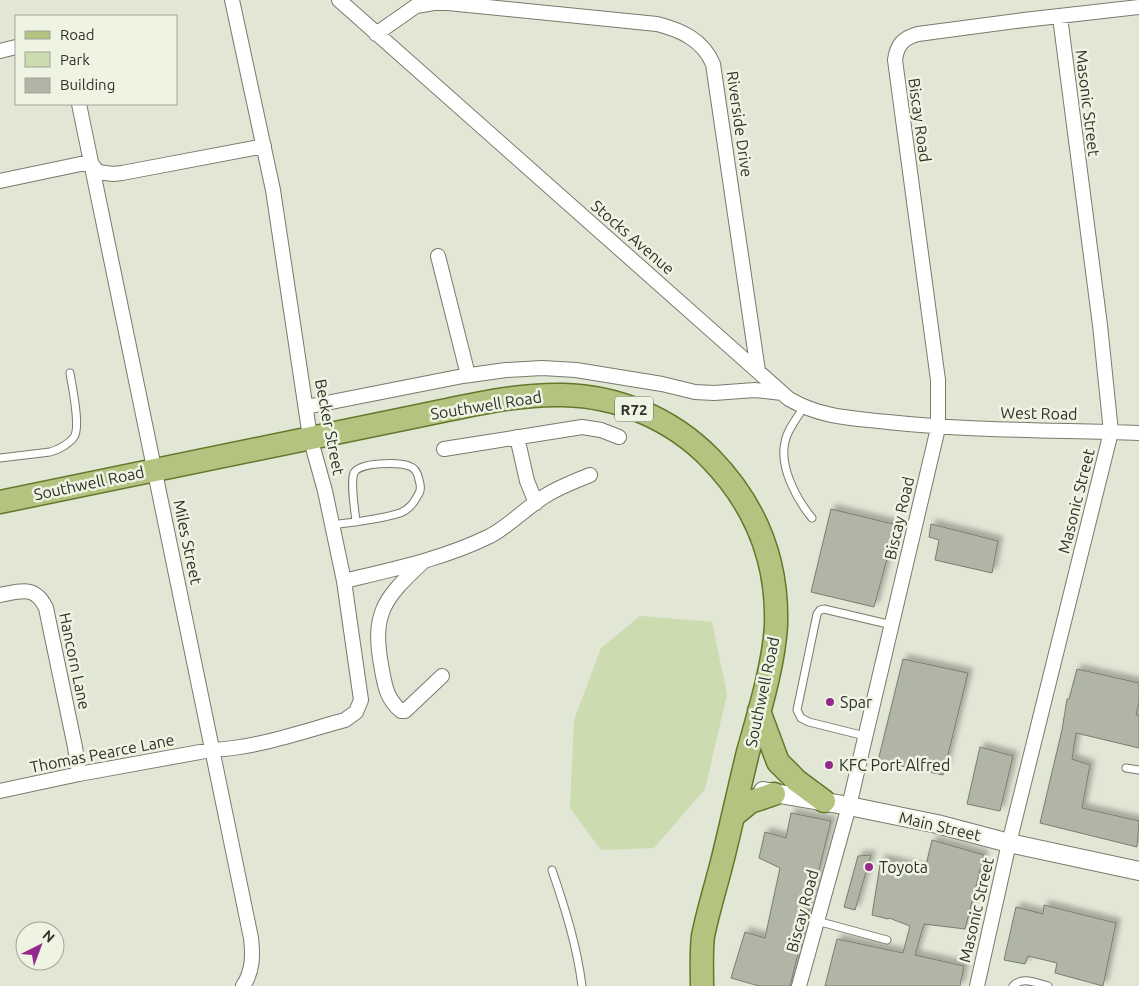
<svg xmlns="http://www.w3.org/2000/svg" width="1139" height="986" font-family="Ubuntu,sans-serif">
<style>
.green{fill:#cddbb0}
.building{fill:#b0b5a5;stroke:#797e6f;filter:url(#shadow)}
.lines{fill:none;stroke-linecap:round;stroke-linejoin:round}
.service-casing{stroke:#777b6c;stroke-width:9}
.minor-casing{stroke:#777b6c;stroke-width:16}
.tertiary-casing{stroke:#777b6c;stroke-width:20}
.primary-casing{stroke:#65772b;stroke-width:25}
.service{stroke:#fff;stroke-width:7}
.minor{stroke:#fff;stroke-width:14}
.tertiary{stroke:#fff;stroke-width:18}
.primary{stroke:#b4c480;stroke-width:22}
.poi-dot{fill:#94298b;stroke:#eef3e2;stroke-width:2}
.labels{text-anchor:middle;dominant-baseline:central;stroke-width:5;stroke-linejoin:round;paint-order:stroke}
.shield{fill:#eef3e2;stroke:#686b62;stroke-width:1}
.shield-label{font-size:15px;font-weight:bold;fill:#2f312b}
.street-label{font-size:16px;fill:#2f312b;stroke:#eef3e2}
.poi-label{font-size:16px;fill:#2f312b;stroke:#eef3e2;text-anchor:start}
</style>
<defs>
<filter id="shadow"><feDropShadow dx="4.5" dy="-4.5" stdDeviation="2.5" flood-color="#0004"/></filter>
</defs>
<rect width="100%" height="100%" fill="#e1e6d5"/>
<!-- green -->
<path class="green" d="M 640,616 L 712,622 L 727,694 L 705,789 L 654,848 L 601,850 L 570,808 L 574,720 L 601,648 Z"/>
<!-- building -->
<path class="building" d="M 831,509 L 893,524 L 888,555 L 874,607 L 811,592 Z
M 931,524 L 998,541 L 992,573 L 935,560 L 939,540 L 929,537 Z
M 903,659 L 968,673 L 943,775 L 878,761 Z
M 1077,669 L 1139,683 L 1139,702 L 1136,715 L 1139,715 L 1139,748 L 1076,733 L 1072,759 L 1090,765 L 1082,808 L 1139,821 L 1137,847 L 1040,823 L 1062,730 L 1067,699 L 1069,699 Z
M 980,747 L 1013,756 L 1000,811 L 967,804 Z
M 791,813 L 831,821 L 790,986 L 759,986 L 731,978 L 745,932 L 765,938 L 780,868 L 759,858 L 765,832 L 786,838 Z
M 932,840 L 984,855 L 965,929 L 924,924 L 915,955 L 964,966 L 960,986 L 825,986 L 837,939 L 903,953 L 910,926 L 889,918 L 888,919 L 872,915 L 881,859 L 925,869 Z
M 871,855 L 855,910 L 844,907 L 858,856 Z
M 1044,905 L 1116,923 L 1103,986 L 1055,973 L 1057,963 L 1028,956 L 1025,964 L 1004,960 L 1016,907 L 1043,914 Z"/>
<g class="lines">
<!-- service casing -->
<g class="service-casing">
<path id="service" d="M 804,407 C 797,418 787,430 785,442 C 779,467 797,500 812,518
M 0,458 L 50,452 C 58,450 69,444 74,437 C 81,427 72,386 70,373
M 332,525 C 354,522 378,520 400,513 C 408,510 414,503 418,495 C 421,491 421,486 419,480 C 418,474 416,468 409,466 C 399,462 359,462 354,473 C 350,483 355,510 356,522
M 865,736 L 809,722 L 801,718 L 797,710 L 817,614 L 820,610 L 824,609 L 892,625
M 1126,768 L 1139,770
M 552,870 C 565,908 577,946 582,986
M 817,921 L 887,940
M 1013,986 C 1022,976 1036,983 1048,986"/>
</g>
<!-- minor casing -->
<g class="minor-casing">
<path id="minor" d="M 339,0 L 789,399 C 822,418 852,418 888,422 C 971,431 1055,430 1139,433
M 376,34 L 416,6 L 434,3 L 448,3 L 657,24 C 681,30 703,40 713,64 L 758,371
M 0,51 L 16,47
M 79,104 L 251,938 C 253,955 253,971 243,986
M 0,181 L 90,162 L 98,172 L 113,174 L 122,173 L 264,146
M 438,256 L 468,375
M 306,407 L 463,376 L 506,370 L 542,368 L 576,370 L 662,384 L 695,392 L 714,393 L 755,390 L 782,393
M 517,437 L 527,481 L 536,503
M 444,449 L 582,427 L 601,430 L 619,437
M 423,562 C 383,599 371,614 382,670 C 385,687 387,699 401,711 L 405,711 L 442,676
M 344,581 C 394,569 443,559 490,536 C 510,525 526,508 545,496 C 559,487 575,481 590,475
M 0,595 C 21,591 35,585 46,608 L 75,747 L 79,774
M 0,791 L 79,774 L 211,750 C 257,748 301,732 345,720 L 356,712 L 361,700 L 344,581 L 325,491 L 310,437 L 273,190 L 232,0
M 799,986 L 849,806 L 938,428 L 938,380 L 895,60 C 897,45 903,38 918,34 L 1024,20 L 1139,7
M 977,986 L 1009,843 L 1111,432 L 1100,325 L 1060,17"/>
</g>
<!-- tertiary casing -->
<g class="tertiary-casing">
<path id="tertiary" d="M 763,791 L 849,806 L 937,824 L 1009,843 L 1139,871"/>
</g>
<!-- primary casing -->
<g class="primary-casing">
<path id="primary" d="M 0,502 L 447,410 C 485,402 524,394 563,395 C 618,396 672,419 710,458 C 755,504 778,560 776,625 C 774,664 759,713 748,752 C 739,789 731,826 722,862 C 716,886 708,911 703,936 C 701,952 702,970 702,986
M 759,711 L 778,762 L 797,781 L 824,801
M 733,816 L 750,802 L 774,794"/>
</g>
<!-- service -->
<use href="#service" class="service"/>
<!-- minor -->
<use href="#minor" class="minor"/>
<!-- tertiary -->
<use href="#tertiary" class="tertiary"/>
<!-- primary -->
<use href="#primary" class="primary"/>
</g>
<!-- markers -->
<g class="poi-dot">
<circle cx="830" cy="702" r="5"/>
<circle cx="829" cy="765" r="5"/>
<circle cx="869" cy="867" r="5"/>
</g>
<g class="labels">
<!-- shield labels -->
<rect class="shield" x="615" y="396.5" width="38" height="25" rx="4"/>
<g class="shield-label">
<text x="634" y="409">R72</text>
</g>
<!-- street labels -->
<g class="street-label">
<text transform="translate(1088 103) rotate(83)">Masonic Street</text>
<text transform="translate(920 120) rotate(82)">Biscay Road</text>
<text transform="translate(740 124) rotate(82)">Riverside Drive</text>
<text transform="translate(633 237) rotate(41)">Stocks Avenue</text>
<text transform="translate(486 405) rotate(-9)">Southwell Road</text>
<text transform="translate(1039 413) rotate(1)">West Road</text>
<text transform="translate(330 427) rotate(79)">Becker Street</text>
<text transform="translate(89 483) rotate(-12)">Southwell Road</text>
<text transform="translate(1076 501) rotate(-76)">Masonic Street</text>
<text transform="translate(899 518) rotate(-77)">Biscay Road</text>
<text transform="translate(188 542) rotate(78)">Miles Street</text>
<text transform="translate(75 661) rotate(78)">Hancorn Lane</text>
<text transform="translate(762 692) rotate(-78)">Southwell Road</text>
<text transform="translate(102 753) rotate(-11)">Thomas Pearce Lane</text>
<text transform="translate(940 826) rotate(13)">Main Street</text>
<text transform="translate(976 910) rotate(-77)">Masonic Street</text>
<text transform="translate(802 911) rotate(-75)">Biscay Road</text>
</g>
<!-- poi labels -->
<g class="poi-label">
<text x="840" y="702">Spar</text>
<text x="839" y="765">KFC Port Alfred</text>
<text x="879" y="867">Toyota</text>
</g>
</g>
<!-- legend -->
<rect x="15" y="15" width="162" height="90" fill="#eef3e2" stroke="#a2a599"/>
<rect x="25" y="31" width="25" height="8" fill="#b4c480" stroke="#a2a599"/>
<text x="60" y="40" font-size="15" fill="#2f312b">Road</text>
<rect x="25" y="52" width="25" height="15" fill="#cddbb0" stroke="#a2a599"/>
<text x="60" y="65" font-size="15" fill="#2f312b">Park</text>
<rect x="25" y="78" width="25" height="15" fill="#b0b5a5" stroke="#a2a599"/>
<text x="60" y="90" font-size="15" fill="#2f312b">Building</text>
<!-- north arrow -->
<g transform="translate(40 946) rotate(42)"><circle r="24" fill="#eef3e2" stroke="#a2a599"/>
<path d="M0-4L9 19L0 12L-9 19Z" fill="#94298b"/>
<text y="-8" font-size="14" font-weight="bold" text-anchor="middle" fill="#2f312b">N</text>
</g>
</svg>
